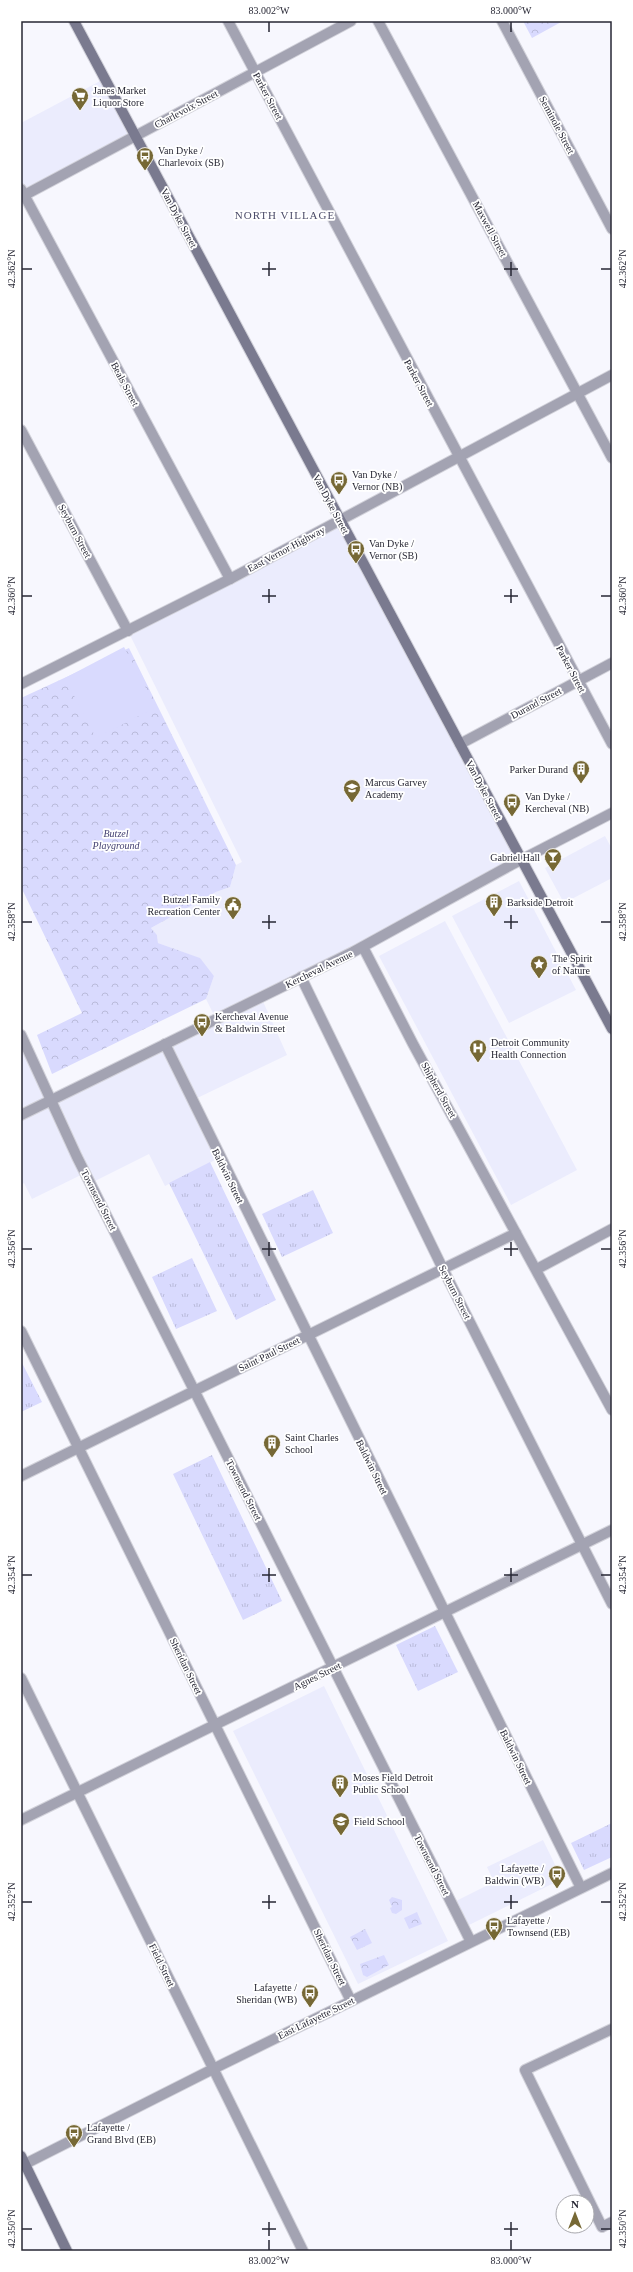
<svg xmlns="http://www.w3.org/2000/svg" width="633" height="2272" font-family="Georgia,serif">
<style>
.built{fill:#ebecfd}
.grass{fill:url(#grass-tufts)}
.park{fill:url(#park-crowns)}
.pitch{fill:#d9dafe}
.lines{fill:none;stroke-linecap:round;stroke-linejoin:round}
.minor-casing{stroke:#d2d2da;stroke-width:12}
.tertiary-casing{stroke:#d2d2da;stroke-width:12}
.secondary-casing{stroke:#d2d2da;stroke-width:12}
.minor{stroke:#a3a3b2;stroke-width:10}
.tertiary{stroke:#a3a3b2;stroke-width:10}
.secondary{stroke:#7a7a8f;stroke-width:10}
.ticks{fill:none;stroke:#272734;stroke-width:1.5}
.labels{text-anchor:middle;dominant-baseline:central;stroke-width:3.5;stroke-linejoin:round;paint-order:stroke}
.poi-label{font-size:10px;fill:#272734;stroke:#fff;text-anchor:start}
.street-label{font-size:10px;fill:#272734;stroke:#fff}
.park-label{font-size:10px;font-style:italic;fill:#444172;stroke:#fff}
.neighbourhood-label{font-size:11px;letter-spacing:1px;fill:#4c4c69;stroke:#fff}
.neatline{fill:none;stroke:#272734;stroke-width:1.5}
.ticks-label{font-size:10px;text-anchor:middle;fill:#272734}
</style>
<defs>
<pattern id="grass-tufts" width="24" height="20" patternUnits="userSpaceOnUse"><rect width="24" height="20" fill="#d9dafe"/><path d="M3 7l-1-3M5 7V3M7 7l1-3M15 17l-1-3M17 17v-4M19 17l1-3" fill="none" stroke="#babbda"/></pattern>
<pattern id="park-crowns" width="20" height="18" patternUnits="userSpaceOnUse"><rect width="20" height="18" fill="#d9dafe"/><path d="M2 6a3 3 0 1 1 6 0M12 15a3 3 0 1 1 6 0" fill="none" stroke="#babbda"/></pattern>
</defs>
<rect width="100%" height="100%" fill="#f7f7fe"/>
<!-- built -->
<path class="built" d="M 104,79 L 135,136 L 21,197 L 21,123 Z
M 340,520 L 522,859 L 261,997 L 287,1055 L 191,1101 L 219,1158 L 165,1186 L 149,1154 L 91,1183 L 85,1173 L 32,1199 L 24,1183 L 21,1185 L 21,1037 L 52,1100 L 216,1019 L 206,999 L 214,976 L 199,958 L 158,943 L 157,935 L 151,928 L 216,892 L 230,887 L 236,865 L 242,862 L 128,631 Z
M 605,836 L 612,849 L 612,878 L 564,903 L 545,868 Z
M 519,881 L 576,990 L 509,1023 L 452,916 Z
M 445,921 L 577,1170 L 511,1205 L 379,956 Z
M 324,1686 L 448,1941 L 358,1984 L 233,1731 Z
M 543,1840 L 562,1879 L 469,1925 L 456,1901 L 494,1882 L 487,1867 Z"/>
<!-- grass -->
<path class="grass" d="M 210,1162 L 276,1300 L 236,1320 L 169,1183 Z
M 313,1190 L 333,1233 L 282,1257 L 262,1214 Z
M 192,1258 L 217,1311 L 176,1329 L 152,1277 Z
M 21,1361 L 42,1402 L 21,1412 Z
M 212,1455 L 282,1601 L 243,1620 L 173,1474 Z
M 435,1626 L 458,1672 L 418,1691 L 396,1645 Z
M 612,1823 L 612,1857 L 584,1870 L 571,1843 Z"/>
<!-- park -->
<path class="park" d="M 523,21 L 563,21 L 532,38 Z
M 129,648 L 236,865 L 230,887 L 216,892 L 151,928 L 157,935 L 158,943 L 200,958 L 214,976 L 206,999 L 52,1074 L 37,1035 L 82,1013 L 21,887 L 21,698 Z
M 392,1897 L 402,1900 L 402,1910 L 396,1914 L 392,1913 L 390,1908 L 392,1907 L 389,1900 Z
M 417,1912 L 422,1924 L 409,1929 L 404,1918 Z
M 365,1929 L 372,1943 L 357,1950 L 350,1937 Z
M 384,1955 L 389,1965 L 367,1977 L 363,1975 L 360,1964 Z"/>
<!-- pitch -->
<path class="pitch" d="M 124,647 L 156,707 L 96,738 L 65,678 Z"/>
<g class="lines">
<!-- minor casing -->
<g class="minor-casing">
<path id="minor" d="M 228,21 L 612,744
M 378,21 L 612,458
M 502,21 L 612,229
M 21,189 L 230,579
M 21,430 L 128,631
M 460,744 L 612,663
M 363,947 L 413,1044 L 612,1410
M 301,977 L 443,1269 L 612,1604
M 21,1035 L 77,1157 L 471,1942
M 165,1044 L 581,1888
M 537,1269 L 612,1229
M 21,1331 L 351,2001
M 21,1476 L 516,1233
M 21,1678 L 303,2251
M 21,1820 L 612,1530
M 612,2029 L 525,2070 L 602,2227 L 612,2222
M 21,2166 L 213,2069 L 612,1873"/>
</g>
<!-- tertiary casing -->
<g class="tertiary-casing">
<path id="tertiary" d="M 21,197 L 351,21
M 21,684 L 230,579 L 612,375
M 21,1115 L 353,952 L 511,865 L 612,813"/>
</g>
<!-- secondary casing -->
<g class="secondary-casing">
<path id="secondary" d="M 74,21 L 612,1029
M 21,2156 L 67,2251"/>
</g>
<!-- minor -->
<use href="#minor" class="minor"/>
<!-- tertiary -->
<use href="#tertiary" class="tertiary"/>
<!-- secondary -->
<use href="#secondary" class="secondary"/>
</g>
<!-- ticks -->
<path class="ticks" d="M 269,22 L 269,32M 511,22 L 511,32M 269,262 L 269,276M 511,262 L 511,276M 22,269 L 32,269M 262,269 L 276,269M 504,269 L 518,269M 601,269 L 611,269M 269,589 L 269,603M 511,589 L 511,603M 22,596 L 32,596M 262,596 L 276,596M 504,596 L 518,596M 601,596 L 611,596M 269,915 L 269,929M 511,915 L 511,929M 22,922 L 32,922M 262,922 L 276,922M 504,922 L 518,922M 601,922 L 611,922M 269,1242 L 269,1256M 511,1242 L 511,1256M 22,1249 L 32,1249M 262,1249 L 276,1249M 504,1249 L 518,1249M 601,1249 L 611,1249M 269,1568 L 269,1582M 511,1568 L 511,1582M 22,1575 L 32,1575M 262,1575 L 276,1575M 504,1575 L 518,1575M 601,1575 L 611,1575M 269,1895 L 269,1909M 511,1895 L 511,1909M 22,1902 L 32,1902M 262,1902 L 276,1902M 504,1902 L 518,1902M 601,1902 L 611,1902M 269,2222 L 269,2236M 511,2222 L 511,2236M 22,2229 L 32,2229M 262,2229 L 276,2229M 504,2229 L 518,2229M 601,2229 L 611,2229M 269,2240 L 269,2250M 511,2240 L 511,2250"/>
<!-- icons -->
<defs>
<g id="supermarket-pin" transform="scale(0.9)"><path d="M0 17L-7.5 6A9.5 9.5 0 1 1 7.5 6Z" fill="#766835" stroke="#fff"/><path d="M-6-5.5h2.5l.6 2H6L4.5 2H-2.5L-4.4-4H-6ZM-1.5 3.2a1.3 1.3 0 1 0 .1 0ZM3 3.2a1.3 1.3 0 1 0 .1 0Z" fill="#fff"/></g>
<g id="bus-pin" transform="scale(0.9)"><path d="M0 17L-7.5 6A9.5 9.5 0 1 1 7.5 6Z" fill="#766835" stroke="#fff"/><path d="M-5-6H5V4H4V6H2V4H-2V6H-4V4H-5ZM-3.5-4V0h7V-4ZM-3.5 1.2v1.5H-2V1.2ZM2 1.2v1.5H3.5V1.2Z" fill="#fff"/></g>
<g id="building-pin" transform="scale(0.9)"><path d="M0 17L-7.5 6A9.5 9.5 0 1 1 7.5 6Z" fill="#766835" stroke="#fff"/><path d="M-4-6H4V6H1V3H-1V6H-4ZM-2.5-4.3h1.7v1.8h-1.7ZM.8-4.3h1.7v1.8H.8ZM-2.5-1h1.7V.8h-1.7ZM.8-1h1.7V.8H.8Z" fill="#fff"/></g>
<g id="school-pin" transform="scale(0.9)"><path d="M0 17L-7.5 6A9.5 9.5 0 1 1 7.5 6Z" fill="#766835" stroke="#fff"/><path d="M0-5L7-2L0 1L-7-2ZM-4 1L0 2.5L4 1V4Q0 6-4 4Z" fill="#fff"/></g>
<g id="bar-pin" transform="scale(0.9)"><path d="M0 17L-7.5 6A9.5 9.5 0 1 1 7.5 6Z" fill="#766835" stroke="#fff"/><path d="M-6-5H6L.8 .8V4.5H3.5V6h-7V4.5H-.8V.8Z" fill="#fff"/></g>
<g id="civic-pin" transform="scale(0.9)"><path d="M0 17L-7.5 6A9.5 9.5 0 1 1 7.5 6Z" fill="#766835" stroke="#fff"/><path d="M-.6-6.5H3V-4.5H.6V-3L4-1V1h2V6H-6V1h2V-1L-.6-3ZM-1.2 2.5V6h2.4V2.5Z" fill="#fff"/></g>
<g id="sight-pin" transform="scale(0.9)"><path d="M0 17L-7.5 6A9.5 9.5 0 1 1 7.5 6Z" fill="#766835" stroke="#fff"/><path d="M0-6L1.8-2.2L6-1.7L2.9 1.2L3.7 5.4L0 3.3L-3.7 5.4L-2.9 1.2L-6-1.7L-1.8-2.2Z" fill="#fff"/></g>
<g id="hospital-pin" transform="scale(0.9)"><path d="M0 17L-7.5 6A9.5 9.5 0 1 1 7.5 6Z" fill="#766835" stroke="#fff"/><path d="M-5-5h3v3.5h4V-5h3V5h-3V1.5h-4V5h-3Z" fill="#fff"/></g>
</defs>
<g fill-rule="evenodd">
<use href="#supermarket-pin" x="80" y="96"/>
<use href="#bus-pin" x="145" y="156"/>
<use href="#bus-pin" x="339" y="480"/>
<use href="#bus-pin" x="356" y="549"/>
<use href="#building-pin" x="581" y="769"/>
<use href="#school-pin" x="352" y="788"/>
<use href="#bus-pin" x="512" y="802"/>
<use href="#bar-pin" x="553" y="857"/>
<use href="#building-pin" x="494" y="902"/>
<use href="#civic-pin" x="233" y="905"/>
<use href="#sight-pin" x="539" y="964"/>
<use href="#bus-pin" x="202" y="1022"/>
<use href="#hospital-pin" x="478" y="1048"/>
<use href="#building-pin" x="272" y="1443"/>
<use href="#building-pin" x="340" y="1783"/>
<use href="#school-pin" x="341" y="1821"/>
<use href="#bus-pin" x="557" y="1874"/>
<use href="#bus-pin" x="494" y="1926"/>
<use href="#bus-pin" x="310" y="1993"/>
<use href="#bus-pin" x="74" y="2133"/>
</g>
<g class="labels">
<!-- poi labels -->
<g class="poi-label">
<text x="93" y="90">Janes Market<tspan x="93" dy="12">Liquor Store</tspan></text>
<text x="158" y="150">Van Dyke /<tspan x="158" dy="12">Charlevoix (SB)</tspan></text>
<text x="352" y="474">Van Dyke /<tspan x="352" dy="12">Vernor (NB)</tspan></text>
<text x="369" y="543">Van Dyke /<tspan x="369" dy="12">Vernor (SB)</tspan></text>
<text x="568" y="769" text-anchor="end">Parker Durand</text>
<text x="365" y="782">Marcus Garvey<tspan x="365" dy="12">Academy</tspan></text>
<text x="525" y="796">Van Dyke /<tspan x="525" dy="12">Kercheval (NB)</tspan></text>
<text x="540" y="857" text-anchor="end">Gabriel Hall</text>
<text x="220" y="899" text-anchor="end">Butzel Family<tspan x="220" dy="12">Recreation Center</tspan></text>
<text x="507" y="902">Barkside Detroit</text>
<text x="552" y="958">The Spirit<tspan x="552" dy="12">of Nature</tspan></text>
<text x="215" y="1016">Kercheval Avenue<tspan x="215" dy="12">&amp; Baldwin Street</tspan></text>
<text x="491" y="1042">Detroit Community<tspan x="491" dy="12">Health Connection</tspan></text>
<text x="285" y="1437">Saint Charles<tspan x="285" dy="12">School</tspan></text>
<text x="353" y="1777">Moses Field Detroit<tspan x="353" dy="12">Public School</tspan></text>
<text x="354" y="1821">Field School</text>
<text x="544" y="1868" text-anchor="end">Lafayette /<tspan x="544" dy="12">Baldwin (WB)</tspan></text>
<text x="507" y="1920">Lafayette /<tspan x="507" dy="12">Townsend (EB)</tspan></text>
<text x="297" y="1987" text-anchor="end">Lafayette /<tspan x="297" dy="12">Sheridan (WB)</tspan></text>
<text x="87" y="2127">Lafayette /<tspan x="87" dy="12">Grand Blvd (EB)</tspan></text>
</g>
<!-- street labels -->
<g class="street-label">
<text transform="translate(268 96) rotate(62)">Parker Street</text>
<text transform="translate(186 109) rotate(-28)">Charlevoix Street</text>
<text transform="translate(557 125) rotate(62)">Seminole Street</text>
<text transform="translate(179 218) rotate(62)">Van Dyke Street</text>
<text transform="translate(490 229) rotate(62)">Maxwell Street</text>
<text transform="translate(419 383) rotate(62)">Parker Street</text>
<text transform="translate(125 384) rotate(62)">Beals Street</text>
<text transform="translate(331 504) rotate(62)">Van Dyke Street</text>
<text transform="translate(75 531) rotate(62)">Seyburn Street</text>
<text transform="translate(286 549) rotate(-28)">East Vernor Highway</text>
<text transform="translate(571 669) rotate(62)">Parker Street</text>
<text transform="translate(536 703) rotate(-28)">Durand Street</text>
<text transform="translate(484 790) rotate(62)">Van Dyke Street</text>
<text transform="translate(319 969) rotate(-26)">Kercheval Avenue</text>
<text transform="translate(439 1090) rotate(61)">Shipherd Street</text>
<text transform="translate(228 1176) rotate(64)">Baldwin Street</text>
<text transform="translate(99 1200) rotate(63)">Townsend Street</text>
<text transform="translate(455 1292) rotate(63)">Seyburn Street</text>
<text transform="translate(269 1354) rotate(-26)">Saint Paul Street</text>
<text transform="translate(372 1467) rotate(64)">Baldwin Street</text>
<text transform="translate(244 1490) rotate(63)">Townsend Street</text>
<text transform="translate(186 1666) rotate(64)">Sheridan Street</text>
<text transform="translate(317 1676) rotate(-26)">Agnes Street</text>
<text transform="translate(516 1757) rotate(64)">Baldwin Street</text>
<text transform="translate(432 1865) rotate(63)">Townsend Street</text>
<text transform="translate(330 1957) rotate(64)">Sheridan Street</text>
<text transform="translate(162 1965) rotate(64)">Field Street</text>
<text transform="translate(316 2018) rotate(-26)">East Lafayette Street</text>
</g>
<!-- park labels -->
<g class="park-label">
<text x="116" y="833">Butzel<tspan x="116" dy="12">Playground</tspan></text>
</g>
<!-- neighbourhood labels -->
<g class="neighbourhood-label">
<text x="285" y="215">NORTH VILLAGE</text>
</g>
</g>
<!-- border -->
<rect width="633" height="2272" fill="none" stroke="#ffffff" stroke-width="44"/>
<!-- north arrow -->
<g transform="translate(575 2214)"><circle r="19" fill="#ffffff" stroke="#a9a9ae"/>
<path d="M0-3L7 15L0 10L-7 15Z" fill="#766835"/>
<text y="-6" font-size="11" font-weight="bold" text-anchor="middle" fill="#272734">N</text>
</g>
<rect x="22" y="22" width="589" height="2228" class="neatline"/>
<g class="ticks-label">
<text x="269" y="14">83.002°W</text>
<text x="511" y="14">83.000°W</text>
<text transform="translate(11 269) rotate(-90)" y="4">42.362°N</text>
<text transform="translate(622 269) rotate(-90)" y="4">42.362°N</text>
<text transform="translate(11 596) rotate(-90)" y="4">42.360°N</text>
<text transform="translate(622 596) rotate(-90)" y="4">42.360°N</text>
<text transform="translate(11 922) rotate(-90)" y="4">42.358°N</text>
<text transform="translate(622 922) rotate(-90)" y="4">42.358°N</text>
<text transform="translate(11 1249) rotate(-90)" y="4">42.356°N</text>
<text transform="translate(622 1249) rotate(-90)" y="4">42.356°N</text>
<text transform="translate(11 1575) rotate(-90)" y="4">42.354°N</text>
<text transform="translate(622 1575) rotate(-90)" y="4">42.354°N</text>
<text transform="translate(11 1902) rotate(-90)" y="4">42.352°N</text>
<text transform="translate(622 1902) rotate(-90)" y="4">42.352°N</text>
<text transform="translate(11 2229) rotate(-90)" y="4">42.350°N</text>
<text transform="translate(622 2229) rotate(-90)" y="4">42.350°N</text>
<text x="269" y="2264">83.002°W</text>
<text x="511" y="2264">83.000°W</text>
</g>
</svg>
